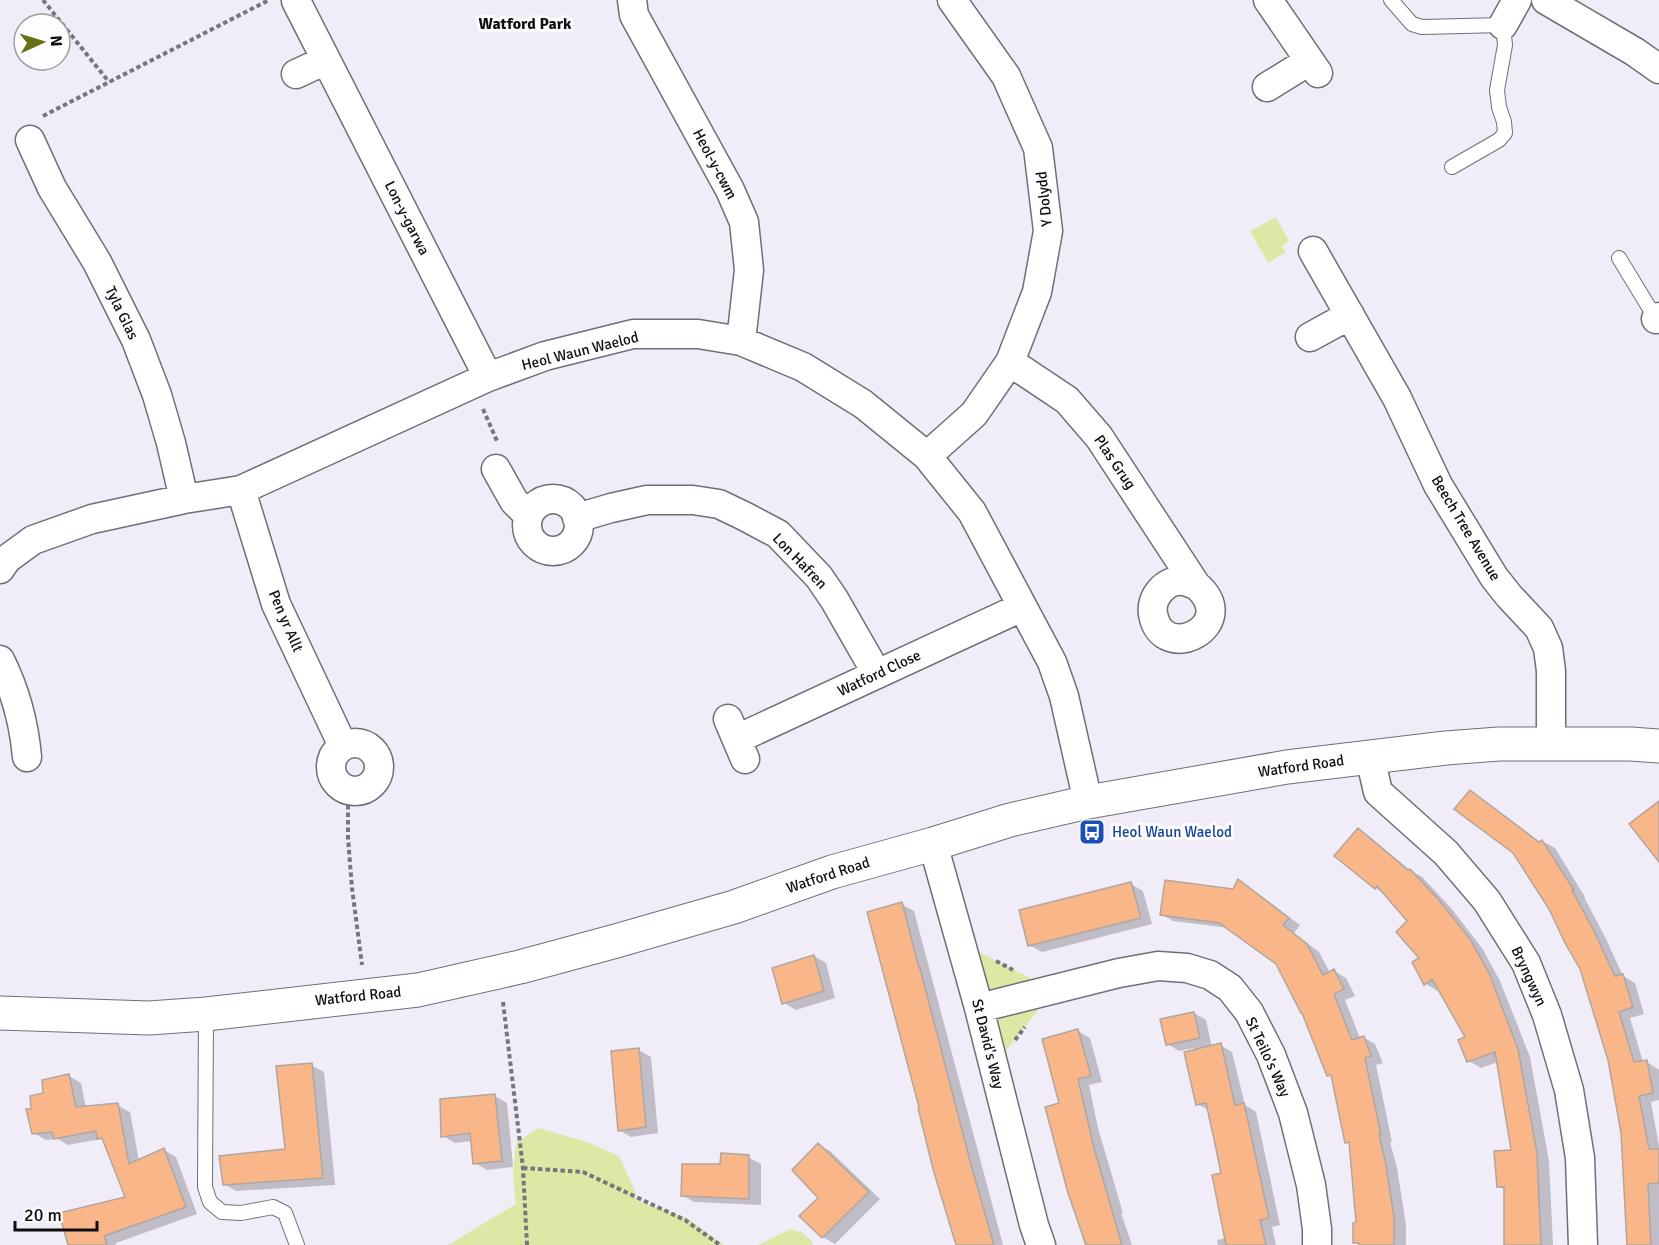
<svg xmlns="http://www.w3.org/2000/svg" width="1659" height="1245" font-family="Signika,sans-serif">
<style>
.green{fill:#dfe7a4}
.shadow{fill:#0003}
.building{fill:#f8b689;stroke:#b0a69f;stroke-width:1.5}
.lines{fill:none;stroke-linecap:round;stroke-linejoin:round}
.lane-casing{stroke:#716e77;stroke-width:16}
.street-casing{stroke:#716e77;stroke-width:31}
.secondary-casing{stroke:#716e77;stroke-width:35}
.path{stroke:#78767d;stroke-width:4;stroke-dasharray:4.5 3;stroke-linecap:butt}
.lane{stroke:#fff;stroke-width:14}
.street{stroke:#fff;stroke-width:28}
.secondary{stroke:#fff;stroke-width:33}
.labels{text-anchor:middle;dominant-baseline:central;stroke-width:6;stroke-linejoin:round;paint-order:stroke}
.street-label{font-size:15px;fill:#0e0d10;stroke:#fdfcfe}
.transit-label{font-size:15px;fill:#164399;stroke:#fdfcfe;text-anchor:start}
.neighbourhood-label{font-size:16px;font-weight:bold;fill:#0e0d10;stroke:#fdfcfe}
</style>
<rect width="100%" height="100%" fill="#f1edf8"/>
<!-- green -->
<path class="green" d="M 1276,217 L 1289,241 L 1282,246 L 1286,252 L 1268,263 L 1250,231 Z
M 961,943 L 1054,990 L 994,1066 Z
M 538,1128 L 587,1142 L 619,1156 L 635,1191 L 636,1200 L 687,1218 L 724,1245 L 448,1245 L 516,1204 L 513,1175 L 516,1143 Z
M 791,1229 L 803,1233 L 813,1243 L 812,1245 L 758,1245 Z"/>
<!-- shadow -->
<path class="shadow" d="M 1482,799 L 1541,843 L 1542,841 L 1555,848 L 1585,897 L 1584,897 L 1606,939 L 1623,976 L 1635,983 L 1644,1014 L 1630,1018 L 1643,1062 L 1647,1062 L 1659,1070 L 1659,1100 L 1651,1102 L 1659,1146 L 1659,1245 L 1628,1245 L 1623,1133 L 1609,1060 L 1581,968 L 1550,908 Z
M 1358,830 L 1370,837 L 1411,871 L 1422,877 L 1451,908 L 1482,948 L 1500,981 L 1530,1057 L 1549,1161 L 1553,1245 L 1506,1245 L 1506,1191 L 1498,1186 L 1513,1152 L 1498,1062 L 1481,1068 L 1469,1061 L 1467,1037 L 1440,989 L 1438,991 L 1426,984 L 1414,962 L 1422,958 L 1409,921 L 1386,894 L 1375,888 Z
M 1239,881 L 1250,888 L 1300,925 L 1294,933 L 1319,952 L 1330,973 L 1334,971 L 1346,978 L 1355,996 L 1345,1000 L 1360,1038 L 1363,1037 L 1375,1044 L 1383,1063 L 1376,1065 L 1392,1142 L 1390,1142 L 1397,1168 L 1406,1225 L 1406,1245 L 1359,1245 L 1354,1242 L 1358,1224 L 1350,1144 L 1346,1142 L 1333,1078 L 1329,1075 L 1304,1013 L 1277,963 L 1229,928 L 1173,921 L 1161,914 L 1234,891 Z
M 1131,884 L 1143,891 L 1152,924 L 1042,952 L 1029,945 Z
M 901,904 L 914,911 L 1003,1245 L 957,1245 Z
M 814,956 L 826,963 L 835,998 L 796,1010 L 784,1003 Z
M 1194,1013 L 1206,1020 L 1212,1047 L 1220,1045 L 1232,1052 L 1245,1105 L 1256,1112 L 1280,1225 L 1272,1227 L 1276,1245 L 1218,1245 L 1217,1240 L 1226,1238 L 1223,1174 L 1210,1111 L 1197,1104 L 1194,1048 L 1179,1051 L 1167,1044 Z
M 1078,1031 L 1090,1038 L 1102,1082 L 1089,1085 L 1098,1128 L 1123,1213 L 1121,1213 L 1132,1245 L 1085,1245 L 1082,1236 L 1085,1235 L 1061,1104 Z
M 639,1050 L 651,1057 L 658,1133 L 631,1137 L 619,1130 Z
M 311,1065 L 324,1072 L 335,1185 L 236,1191 L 224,1184 L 287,1151 Z
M 69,1076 L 81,1083 L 86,1108 L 117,1105 L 130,1112 L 139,1161 L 164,1150 L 176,1157 L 197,1214 L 116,1243 L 116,1245 L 69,1245 L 127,1198 L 105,1141 L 101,1139 L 68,1145 L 58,1139 L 46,1140 L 33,1133 L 33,1110 L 44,1094 Z
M 495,1096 L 507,1103 L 513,1167 L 487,1170 L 475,1163 L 472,1141 L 455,1143 L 443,1136 Z
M 818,1144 L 830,1151 L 880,1199 L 835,1244 L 823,1237 Z
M 748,1157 L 761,1164 L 761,1205 L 694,1202 L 682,1195 L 721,1165 Z"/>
<!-- building -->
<path class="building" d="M 1470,790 L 1539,842 L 1542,840 L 1574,890 L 1572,890 L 1594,931 L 1615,976 L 1623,974 L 1633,1007 L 1619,1012 L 1634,1062 L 1647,1060 L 1653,1093 L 1639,1096 L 1649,1149 L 1659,1149 L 1659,1183 L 1648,1184 L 1651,1245 L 1627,1245 L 1621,1133 L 1608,1060 L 1580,969 L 1565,943 L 1549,909 L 1513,853 L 1454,809 Z
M 1659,801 L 1659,862 L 1629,824 Z
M 1358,828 L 1408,870 L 1410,869 L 1439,900 L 1470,939 L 1489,973 L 1518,1049 L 1537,1153 L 1541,1245 L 1504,1245 L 1504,1187 L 1497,1187 L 1494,1151 L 1511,1150 L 1495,1052 L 1467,1062 L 1458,1040 L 1465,1037 L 1432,979 L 1424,985 L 1412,962 L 1419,958 L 1396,932 L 1407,921 L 1377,886 L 1375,889 L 1334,856 Z
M 1238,879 L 1289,918 L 1283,925 L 1307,944 L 1323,975 L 1334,969 L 1344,989 L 1334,994 L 1352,1040 L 1364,1036 L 1371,1056 L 1365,1058 L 1381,1135 L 1379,1135 L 1385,1160 L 1394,1217 L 1394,1245 L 1359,1245 L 1359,1243 L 1353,1243 L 1353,1223 L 1356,1222 L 1349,1142 L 1345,1143 L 1331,1075 L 1327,1076 L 1302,1013 L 1301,1013 L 1276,964 L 1219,923 L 1160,915 L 1165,880 L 1233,889 Z
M 1131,882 L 1141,918 L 1028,946 L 1019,910 Z
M 902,902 L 919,968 L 920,968 L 970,1161 L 994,1245 L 956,1245 L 933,1169 L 918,1108 L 919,1107 L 867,912 Z
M 814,955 L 824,991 L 782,1004 L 772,968 Z
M 1194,1012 L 1200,1038 L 1166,1045 L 1160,1019 Z
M 1078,1029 L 1091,1076 L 1078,1079 L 1094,1148 L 1122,1245 L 1086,1245 L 1068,1193 L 1045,1107 L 1059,1103 L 1042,1039 Z
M 1221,1043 L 1235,1105 L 1244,1103 L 1250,1130 L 1269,1218 L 1260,1220 L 1266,1245 L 1226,1245 L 1212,1175 L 1221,1173 L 1214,1139 L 1206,1103 L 1196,1105 L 1184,1052 Z
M 639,1048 L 646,1127 L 618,1131 L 611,1051 Z
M 312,1063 L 323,1178 L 223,1185 L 219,1156 L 285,1149 L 276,1066 Z
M 69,1074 L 76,1107 L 118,1103 L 129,1164 L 164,1148 L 186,1207 L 104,1236 L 107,1245 L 68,1245 L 59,1213 L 125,1197 L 102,1138 L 97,1139 L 96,1131 L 54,1139 L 52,1132 L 32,1134 L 26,1109 L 31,1109 L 30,1096 L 43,1093 L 42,1080 Z
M 495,1094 L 502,1161 L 473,1164 L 470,1133 L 441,1137 L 440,1099 Z
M 818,1143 L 869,1192 L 822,1238 L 799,1216 L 818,1198 L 792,1170 Z
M 721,1153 L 749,1155 L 749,1199 L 681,1196 L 682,1164 L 720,1164 Z"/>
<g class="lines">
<!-- lane casing -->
<g class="lane-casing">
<path id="lane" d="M 1391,0 L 1412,24 L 1422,27 L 1503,25 L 1505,45 L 1497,90 L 1499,107 L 1504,122 L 1505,133 L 1499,140 L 1452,167
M 1619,258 L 1658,322
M 206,1014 L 205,1187 L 210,1202 L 222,1212 L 241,1213 L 273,1207 L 285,1213 L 297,1245"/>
</g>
<!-- street casing -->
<g class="street-casing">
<path id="street" d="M 632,0 L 634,15 L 730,190 L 744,222 L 749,270 L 741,341
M 1268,0 L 1318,73
M 1546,0 L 1635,52 L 1659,69
M 296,1 L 488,377
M 1503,25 L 1517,0
M 296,74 L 326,60
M 1267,87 L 1309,61
M 30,140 L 52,188 L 97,262 L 136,340 L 157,395 L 171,443 L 184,499
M 1313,251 L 1397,398 L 1438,485 L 1494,577 L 1509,596 L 1539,628 L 1548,648 L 1551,671 L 1551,744
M 1656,319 L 1659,317
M 1310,337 L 1350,315
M 1010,362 L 1067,400 L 1099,437 L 1196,585 C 1243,625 1162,666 1153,614 C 1150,597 1166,579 1183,581 C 1187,581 1192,584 1196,585
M 927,456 L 974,414 L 1010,362 L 1037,292 L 1048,231 L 1038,148 L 1006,76 L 952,0
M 496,469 L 514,501 L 528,515
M 241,490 L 276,604 L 343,746
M527 525a26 26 0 1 1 52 0a26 26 0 1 1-52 0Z
M 577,518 L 611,508 L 647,500 L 693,500 L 719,504 L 744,516 L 778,534 L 819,577 L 834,599 L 877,674
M 0,569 L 7,559 L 33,540 L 92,519 L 184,499 L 241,490 L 488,377 L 545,356 L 633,334 L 698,334 L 741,341 L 803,367 L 863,404 L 927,456 L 972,512 L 1052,662 L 1064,696 L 1088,802
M 0,660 C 15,690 24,723 27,757
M 728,719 L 745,759
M 737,739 L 1022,607
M331 767a24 24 0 1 1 48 0a24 24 0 1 1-48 0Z
M 1370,757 L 1378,792 L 1446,853 L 1487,901 L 1526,963 L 1547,1015 L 1569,1090 L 1580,1158 L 1583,1245
M 933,844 L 979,1008 L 1034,1225 L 1041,1245
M 979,1008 L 1119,973 L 1158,966 L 1187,968 L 1210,975 L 1230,988 L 1249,1012 L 1271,1055 L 1293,1113 L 1311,1185 L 1317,1229 L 1317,1245"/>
</g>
<!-- secondary casing -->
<g class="secondary-casing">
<path id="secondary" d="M 0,1013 L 149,1018 L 206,1014 L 418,990 L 520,967 L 616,941 L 734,907 L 832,872 L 933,844 L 1010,820 L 1088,802 L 1287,767 L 1446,748 L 1499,744 L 1631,744 L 1659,746"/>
</g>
<!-- path -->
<path class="path" d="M 43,0 L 109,82
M 43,116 L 269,0
M 483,409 L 497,441
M 348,790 L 348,838 L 352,888 L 362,965
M 996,961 L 1013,970
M 503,1002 L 523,1168 L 527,1245
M 1015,1040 L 1025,1027
M 523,1168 L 583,1172 L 685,1220 L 720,1245"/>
<!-- lane -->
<use href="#lane" class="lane"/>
<!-- street -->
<use href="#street" class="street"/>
<!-- secondary -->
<use href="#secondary" class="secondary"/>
</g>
<!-- icons -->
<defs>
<g id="bus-square" transform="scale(1.35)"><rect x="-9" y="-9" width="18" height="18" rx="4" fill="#1a4fb4" stroke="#fdfcfe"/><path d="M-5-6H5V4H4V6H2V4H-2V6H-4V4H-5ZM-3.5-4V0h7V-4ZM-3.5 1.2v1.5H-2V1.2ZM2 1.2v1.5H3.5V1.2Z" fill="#fff"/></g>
</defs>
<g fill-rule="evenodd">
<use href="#bus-square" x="1092" y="832"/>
</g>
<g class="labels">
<!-- street labels -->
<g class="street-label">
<text transform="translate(715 164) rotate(62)">Heol-y-cwm</text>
<text transform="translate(1044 199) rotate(-96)">Y Dolydd</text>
<text transform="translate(407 218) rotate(63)">Lon-y-garwa</text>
<text transform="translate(122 313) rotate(64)">Tyla Glas</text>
<text transform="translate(580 351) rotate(-14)">Heol Waun Waelod</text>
<text transform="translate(1115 462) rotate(56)">Plas Grug</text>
<text transform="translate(1466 528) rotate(59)">Beech Tree Avenue</text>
<text transform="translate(800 561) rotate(46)">Lon Hafren</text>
<text transform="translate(286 621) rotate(67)">Pen yr Allt</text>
<text transform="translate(879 673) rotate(-25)">Watford Close</text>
<text transform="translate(1301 766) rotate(-8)">Watford Road</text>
<text transform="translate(828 875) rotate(-18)">Watford Road</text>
<text transform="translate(1529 976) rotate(65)">Bryngwyn</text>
<text transform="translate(358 996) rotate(-6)">Watford Road</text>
<text transform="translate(988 1044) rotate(76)">St David's Way</text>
<text transform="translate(1268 1057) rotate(65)">St Teilo's Way</text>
</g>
<!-- transit labels -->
<g class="transit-label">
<text x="1112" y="832">Heol Waun Waelod</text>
</g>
<!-- neighbourhood labels -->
<g class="neighbourhood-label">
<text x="525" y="24">Watford Park</text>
</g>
</g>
<!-- north arrow -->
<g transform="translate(42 42) rotate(86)"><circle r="28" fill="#fdfcfe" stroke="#9d9c9f" stroke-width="1.5"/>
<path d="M0-4.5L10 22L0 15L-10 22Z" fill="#686f15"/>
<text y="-9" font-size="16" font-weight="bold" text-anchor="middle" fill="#0e0d10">N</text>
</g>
<!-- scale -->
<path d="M15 1221v9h82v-9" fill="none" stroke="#0e0d10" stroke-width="3"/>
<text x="24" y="1221" font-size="18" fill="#0e0d10" stroke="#fdfcfe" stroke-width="4.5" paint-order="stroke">20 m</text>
</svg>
